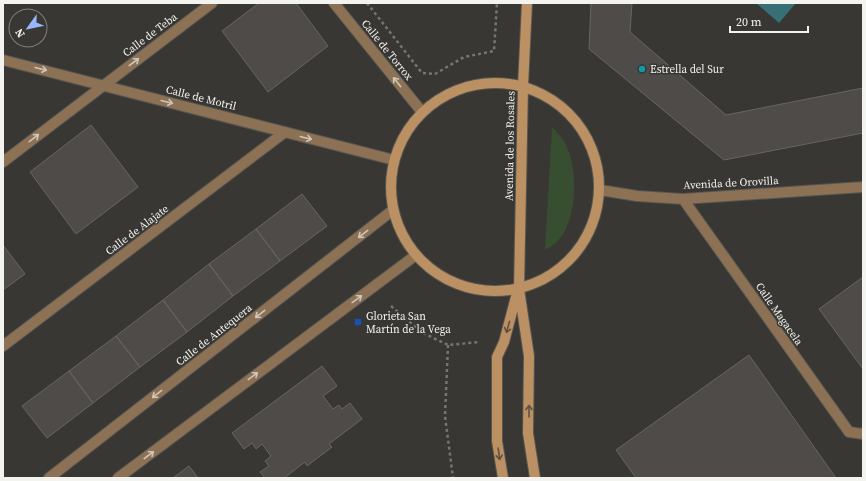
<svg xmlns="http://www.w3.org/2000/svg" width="866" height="481" font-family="'Source Serif 4',serif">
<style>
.green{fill:#384e30}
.water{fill:#386e75}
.building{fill:#4e4b48;stroke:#686562}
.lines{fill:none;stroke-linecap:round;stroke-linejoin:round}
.minor-casing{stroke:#565551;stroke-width:12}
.tertiary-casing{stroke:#565551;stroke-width:12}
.secondary-casing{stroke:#565551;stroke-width:12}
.path{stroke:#767571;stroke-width:2.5;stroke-dasharray:3 3;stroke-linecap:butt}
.minor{stroke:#8c7155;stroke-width:10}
.tertiary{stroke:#8c7155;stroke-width:10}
.secondary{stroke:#bb9062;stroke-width:10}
.oneway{stroke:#cfc6ba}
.oneway2{stroke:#5f5241}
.culture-dot{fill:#0f9aa8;stroke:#383733;stroke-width:1.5}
.transit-dot{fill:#1a4fb4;stroke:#383733;stroke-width:1.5}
.labels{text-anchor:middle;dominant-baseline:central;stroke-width:3;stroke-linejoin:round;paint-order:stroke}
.street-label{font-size:11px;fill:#f3f3f0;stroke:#383733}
.poi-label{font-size:11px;fill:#f3f3f0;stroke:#383733;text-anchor:start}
</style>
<rect width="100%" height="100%" fill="#383733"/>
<!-- green -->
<path class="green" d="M 552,127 C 557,132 562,137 565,143 C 579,168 578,223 556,243 C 553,245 549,247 545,250 Z"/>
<!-- water -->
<path class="water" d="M 756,3 L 796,3 L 779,23 Z"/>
<!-- building -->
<path class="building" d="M 259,3 L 296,3 L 328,46 L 268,92 L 222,31 Z
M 591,3 L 632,3 L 630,32 L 726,115 L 863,88 L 863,133 L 724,160 L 589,49 Z
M 91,125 L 138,187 L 76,234 L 30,172 Z
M 302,194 L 327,226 L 280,261 L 256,229 Z
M 256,229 L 280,261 L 233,296 L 209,264 Z
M 3,245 L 25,274 L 3,290 Z
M 209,264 L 233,296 L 187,332 L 163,300 Z
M 863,277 L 863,369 L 819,309 Z
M 163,300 L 187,332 L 140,367 L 116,336 Z
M 116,336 L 140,367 L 93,403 L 69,371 Z
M 749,355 L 836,478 L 636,478 L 616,450 Z
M 322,366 L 337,386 L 323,396 L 333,409 L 339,405 L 342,409 L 350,403 L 362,419 L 329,444 L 332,447 L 307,466 L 305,462 L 284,478 L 265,478 L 260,472 L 269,466 L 265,461 L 271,456 L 262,444 L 256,449 L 252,443 L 244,449 L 232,433 Z
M 69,371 L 93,403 L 47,438 L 22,406 Z
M 189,466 L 198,478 L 173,478 Z"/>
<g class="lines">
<!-- minor casing -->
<g class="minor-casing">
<path id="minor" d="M 334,3 L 422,112
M 3,60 L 394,160
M 3,162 L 212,3
M 600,190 L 637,196 L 683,199 L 863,187
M 683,199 L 849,432 L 863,434
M 3,346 L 285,132"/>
</g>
<!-- tertiary casing -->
<g class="tertiary-casing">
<path id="tertiary" d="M 49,478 L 393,210
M 118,478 L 416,255"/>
</g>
<!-- secondary casing -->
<g class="secondary-casing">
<path id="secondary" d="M 527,3 L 523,86 L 519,289 L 529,356 L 528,433 L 535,478
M391 187a104 104 0 1 1 208 0a104 104 0 1 1-208 0Z
M 503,478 L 497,441 L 497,357 L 504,342 L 517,293"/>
</g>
<!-- path -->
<path class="path" d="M 367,3 L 422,73 L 435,74 L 464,57 L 494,51 L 497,3
M 391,306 L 423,333 L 448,345 L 480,342
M 448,345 L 445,416 L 453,478"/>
<!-- minor -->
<use href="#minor" class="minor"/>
<!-- tertiary -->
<use href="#tertiary" class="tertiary"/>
<!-- secondary -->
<use href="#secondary" class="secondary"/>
</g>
<!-- one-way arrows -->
<defs><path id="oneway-shaft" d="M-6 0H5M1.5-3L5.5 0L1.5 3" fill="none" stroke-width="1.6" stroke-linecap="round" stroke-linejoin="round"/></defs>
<g class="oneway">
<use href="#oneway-shaft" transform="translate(134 62) rotate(-37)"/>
<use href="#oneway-shaft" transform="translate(41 69) rotate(14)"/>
<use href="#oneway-shaft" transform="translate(397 82) rotate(-129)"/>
<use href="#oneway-shaft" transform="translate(167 102) rotate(14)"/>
<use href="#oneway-shaft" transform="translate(34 138) rotate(-38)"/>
<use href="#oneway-shaft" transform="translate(306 138) rotate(14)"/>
<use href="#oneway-shaft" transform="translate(363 234) rotate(142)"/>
<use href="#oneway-shaft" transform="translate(357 299) rotate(-36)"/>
<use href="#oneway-shaft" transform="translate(260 314) rotate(142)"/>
<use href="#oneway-shaft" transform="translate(253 376) rotate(-37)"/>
<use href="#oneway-shaft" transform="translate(157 394) rotate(142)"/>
<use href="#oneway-shaft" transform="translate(149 455) rotate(-37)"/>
</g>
<g class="oneway2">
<use href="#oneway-shaft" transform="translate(508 327) rotate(106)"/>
<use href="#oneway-shaft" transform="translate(529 411) rotate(-90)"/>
<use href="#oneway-shaft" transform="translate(499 454) rotate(82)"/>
</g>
<!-- markers -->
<circle class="culture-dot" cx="642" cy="69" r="4"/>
<rect class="transit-dot" x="354" y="318" width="8" height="8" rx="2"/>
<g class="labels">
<!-- street labels -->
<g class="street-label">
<text transform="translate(150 35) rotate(-37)">Calle de Teba</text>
<text transform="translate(387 50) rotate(51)">Calle de Torrox</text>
<text transform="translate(201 98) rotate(14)">Calle de Motril</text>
<text transform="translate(510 146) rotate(-89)">Avenida de los Rosales</text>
<text transform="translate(731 183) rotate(-3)">Avenida de Orovilla</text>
<text transform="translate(137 230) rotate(-37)">Calle de Alajate</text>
<text transform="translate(779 314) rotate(55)">Calle Magacela</text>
<text transform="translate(214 335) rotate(-38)">Calle de Antequera</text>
</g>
<!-- poi labels -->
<g class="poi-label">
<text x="650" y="69">Estrella del Sur</text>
<text x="366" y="316">Glorieta San<tspan x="366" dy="13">Martín de la Vega</tspan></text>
</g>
</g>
<!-- border -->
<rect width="866" height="481" fill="none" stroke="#f3f3f0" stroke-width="8"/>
<!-- north arrow -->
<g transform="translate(28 28) rotate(237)"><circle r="19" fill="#383733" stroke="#83827f"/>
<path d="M0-3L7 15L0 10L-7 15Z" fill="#97b6fd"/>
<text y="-6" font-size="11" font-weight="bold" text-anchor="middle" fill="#f3f3f0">N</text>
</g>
<!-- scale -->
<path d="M730 26v6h78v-6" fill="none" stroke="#f3f3f0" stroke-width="2"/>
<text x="736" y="26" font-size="12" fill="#f3f3f0" stroke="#383733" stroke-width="3" paint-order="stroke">20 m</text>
</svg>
